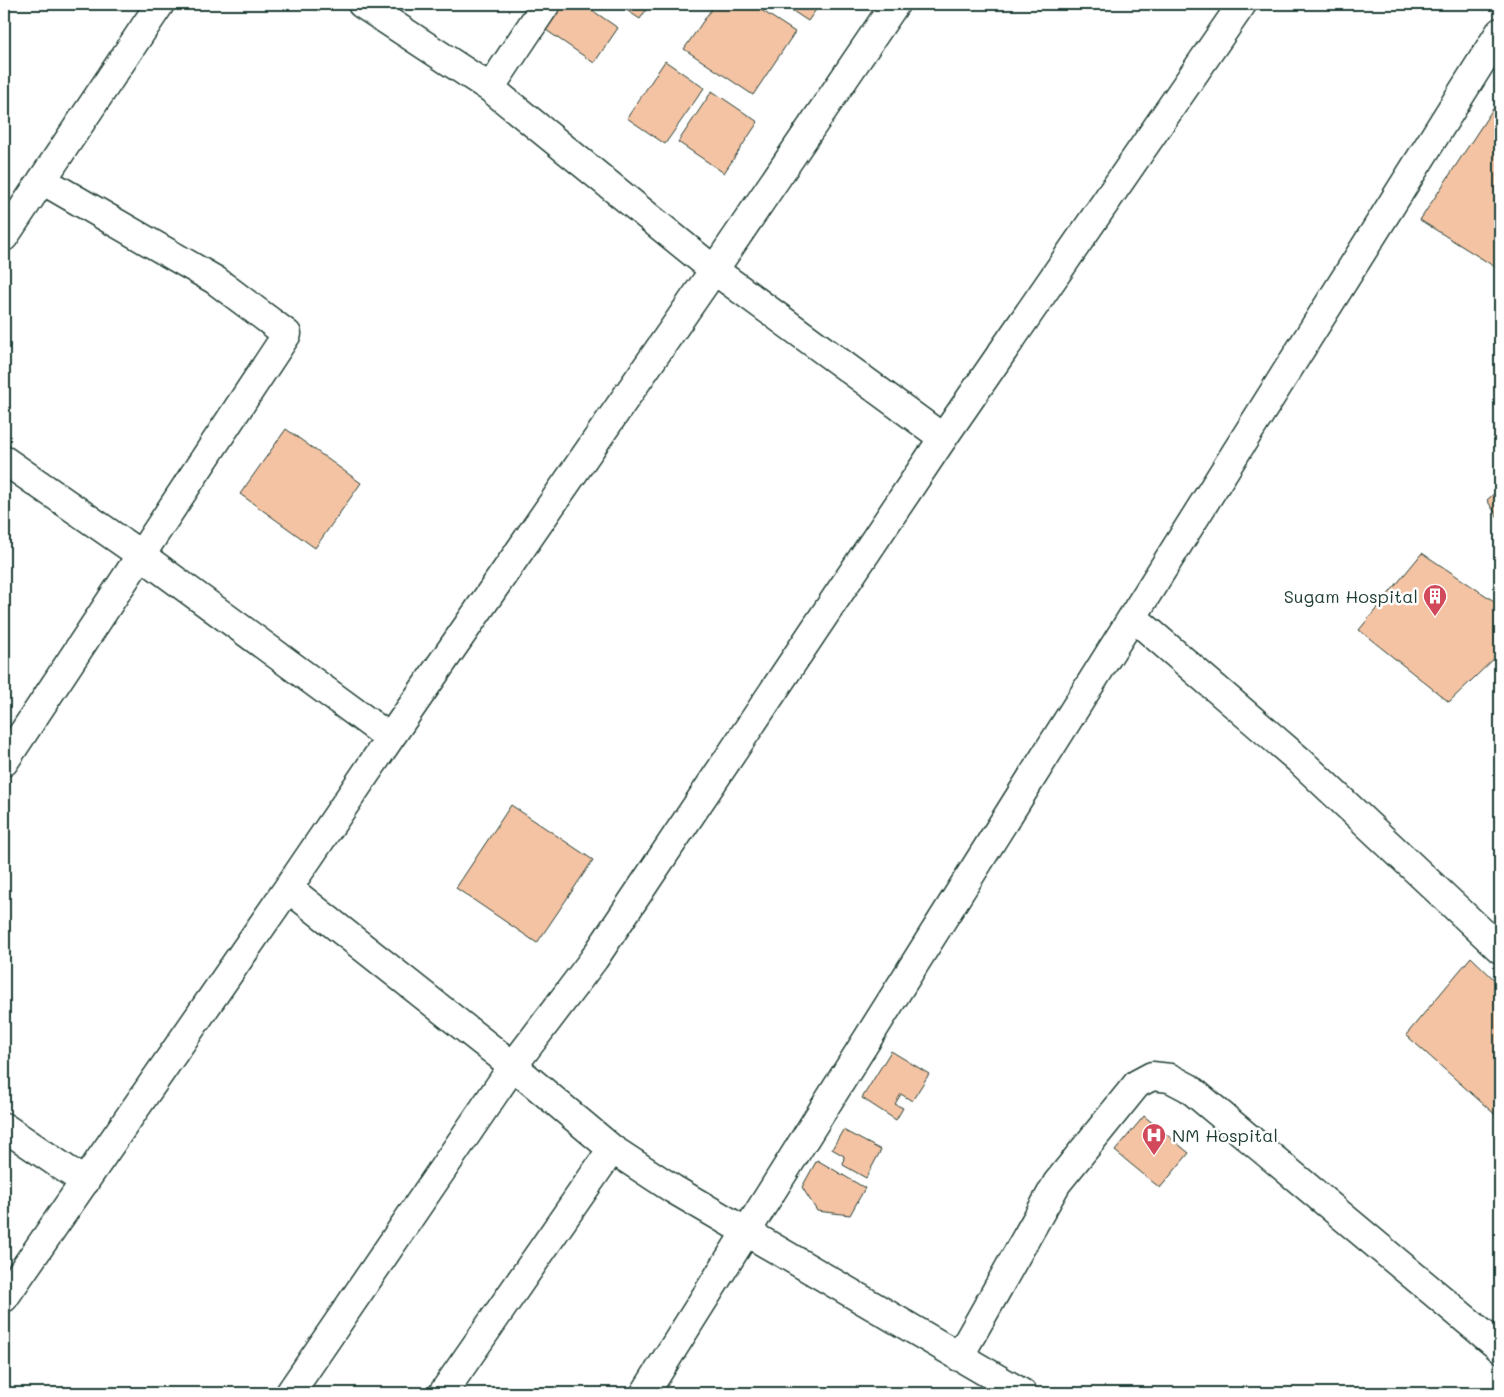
<svg xmlns="http://www.w3.org/2000/svg" width="1504" height="1397" font-family="Mali,sans-serif">
<style>
.building{fill:#f4c3a3;stroke:#1f3d34}
.lines{fill:none;stroke-linecap:round;stroke-linejoin:round}
.street-casing{stroke:#1f3d34;stroke-width:31}
.secondary-casing{stroke:#1f3d34;stroke-width:31}
.street{stroke:#fff;stroke-width:28}
.secondary{stroke:#fff;stroke-width:28}
.labels{text-anchor:middle;dominant-baseline:central;stroke-width:5;stroke-linejoin:round;paint-order:stroke}
.poi-label{font-size:18px;fill:#1f3d34;stroke:#fff;text-anchor:end}
</style>
<rect width="100%" height="100%" fill="#fff"/>
<filter id="ink" filterUnits="userSpaceOnUse"><feTurbulence type="fractalNoise" baseFrequency=".02" numOctaves="2"/><feDisplacementMap in="SourceGraphic" scale="10" xChannelSelector="R" yChannelSelector="G"/><feConvolveMatrix kernelMatrix="1 2 1 2 8 2 1 2 1" color-interpolation-filters="sRGB"/></filter>
<g filter="url(#ink)">
<!-- building -->
<path class="building" d="M 564,4 L 583,4 L 618,28 L 594,63 L 546,30 Z
M 617,4 L 650,4 L 640,19 Z
M 715,4 L 752,4 L 795,32 L 753,95 L 684,49 Z
M 782,4 L 820,4 L 808,21 Z
M 665,61 L 704,88 L 665,144 L 627,118 Z
M 712,91 L 758,122 L 724,173 L 678,142 Z
M 1500,98 L 1500,270 L 1420,220 Z
M 286,429 L 361,483 L 315,548 L 240,494 Z
M 1500,488 L 1500,521 L 1487,500 Z
M 1422,553 L 1500,605 L 1500,653 L 1449,702 L 1359,630 Z
M 511,805 L 593,860 L 537,943 L 456,888 Z
M 1471,957 L 1500,985 L 1500,1119 L 1406,1035 Z
M 891,1051 L 929,1074 L 912,1101 L 901,1094 L 895,1104 L 903,1108 L 896,1120 L 862,1098 Z
M 1144,1116 L 1189,1153 L 1160,1188 L 1115,1151 Z
M 843,1130 L 881,1150 L 866,1178 L 843,1165 L 844,1156 L 832,1149 Z
M 817,1160 L 865,1188 L 850,1215 L 817,1211 L 802,1187 Z"/>
<g class="lines">
<!-- street casing -->
<g class="street-casing">
<path id="street" d="M 362,4 L 490,88 L 714,270 L 943,438
M 490,88 L 546,4
M 4,237 L 160,4
M 4,460 L 141,555 L 390,738
M 1133,617 L 1299,760 L 1500,949
M 4,762 L 287,334 L 215,280 L 42,180
M 288,888 L 513,1066 L 612,1149 L 673,1189 L 1022,1393
M 4,1127 L 85,1182
M 4,1298 L 288,888 L 390,738 L 714,270 L 895,4
M 959,1357 L 1057,1183 L 1137,1084 L 1152,1076 L 1170,1078 L 1189,1088 L 1500,1348
M 443,1393 L 612,1149
M 645,1393 L 1500,32"/>
</g>
<!-- secondary casing -->
<g class="secondary-casing">
<path id="secondary" d="M 290,1393 L 513,1066 L 594,959 L 943,438 L 1242,4"/>
</g>
<!-- street -->
<use href="#street" class="street"/>
<!-- secondary -->
<use href="#secondary" class="secondary"/>
</g>
</g>
<!-- icons -->
<defs>
<g id="building-pin" transform="scale(1.25)"><path d="M0 17L-7.5 6A9.5 9.5 0 1 1 7.5 6Z" fill="#d1495b" stroke="#fff"/><path d="M-4-6H4V6H1V3H-1V6H-4ZM-2.5-4.3h1.7v1.8h-1.7ZM.8-4.3h1.7v1.8H.8ZM-2.5-1h1.7V.8h-1.7ZM.8-1h1.7V.8H.8Z" fill="#fff"/></g>
<g id="hospital-pin" transform="scale(1.25)"><path d="M0 17L-7.5 6A9.5 9.5 0 1 1 7.5 6Z" fill="#d1495b" stroke="#fff"/><path d="M-5-5h3v3.5h4V-5h3V5h-3V1.5h-4V5h-3Z" fill="#fff"/></g>
</defs>
<g fill-rule="evenodd">
<use href="#building-pin" x="1435" y="596"/>
<use href="#hospital-pin" x="1154" y="1135"/>
</g>
<g class="labels">
<!-- poi labels -->
<g class="poi-label">
<text x="1418" y="596">Sugam Hospital</text>
<text x="1172" y="1135" text-anchor="start">NM Hospital</text>
</g>
</g>
<!-- margin -->
<rect width="1504" height="1397" fill="none" stroke="#fff" stroke-width="20"/>
<rect x="10" y="10" width="1484" height="1377" fill="none" stroke="#1f3d34" stroke-width="2" filter="url(#ink)"/>
</svg>
